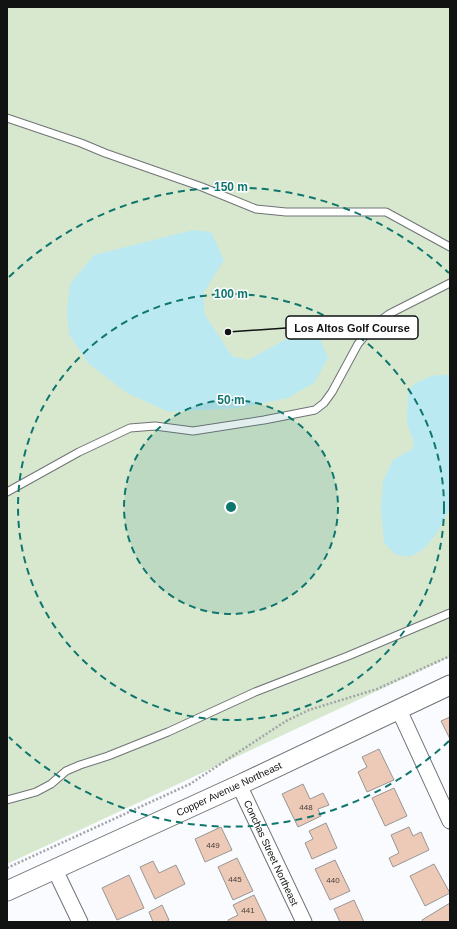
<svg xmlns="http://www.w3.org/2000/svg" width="457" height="929" font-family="Helvetica,sans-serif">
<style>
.green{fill:#d7e8cf}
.water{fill:#bbe9f1}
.building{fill:#edc9b7;stroke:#999694}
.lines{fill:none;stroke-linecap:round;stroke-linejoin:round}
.service-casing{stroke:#707375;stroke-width:9}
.minor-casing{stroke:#707375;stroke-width:17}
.tertiary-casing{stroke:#707375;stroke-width:21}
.path{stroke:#a2a4a6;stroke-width:2.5;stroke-dasharray:2 2;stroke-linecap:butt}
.service{stroke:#fff;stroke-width:7}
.minor{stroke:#fff;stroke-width:15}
.tertiary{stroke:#fff;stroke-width:19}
.ring{fill:none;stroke:#0f766e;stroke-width:2;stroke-dasharray:7 5}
.labels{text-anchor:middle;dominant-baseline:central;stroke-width:3;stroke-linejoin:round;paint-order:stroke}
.number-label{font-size:8px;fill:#48403b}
.street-label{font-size:10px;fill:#111212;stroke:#fff}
.centre{fill:#0f766e;stroke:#fff;stroke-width:2}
.ring-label{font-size:12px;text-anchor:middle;font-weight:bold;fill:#0f766e;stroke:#fff;stroke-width:3;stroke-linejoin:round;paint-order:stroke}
.leader{fill:none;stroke:#111212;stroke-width:1.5}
.callout-dot{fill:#111212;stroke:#fff;stroke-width:1.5}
.callout{fill:#fff;stroke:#111212;stroke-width:1.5}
.callout-label{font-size:11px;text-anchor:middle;font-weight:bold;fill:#111212}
</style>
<rect width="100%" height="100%" fill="#f9fbfe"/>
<!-- green -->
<path class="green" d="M 7,7 L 450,7 L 450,657 L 7,864 Z"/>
<!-- water -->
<path class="water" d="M 193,230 L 211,232 L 224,260 L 203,294 L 205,315 L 232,356 L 248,360 L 301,331 L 320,339 L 328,358 L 314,383 L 288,398 L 237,408 L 169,412 L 127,393 L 88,363 L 69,334 L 67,312 L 70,284 L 94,255 Z
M 438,375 L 450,375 L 450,508 C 443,524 428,552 410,556 C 406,557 399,555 395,554 L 384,543 L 381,509 L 383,481 L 393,460 L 412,449 L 414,443 L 407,423 L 408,392 L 414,384 L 431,376 Z"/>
<!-- building -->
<path class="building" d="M 450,717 L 450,739 L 441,721 Z
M 379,749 L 394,780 L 367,792 L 358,772 L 367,767 L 362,757 Z
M 303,784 L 310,799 L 323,793 L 329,805 L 318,809 L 321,816 L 298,827 L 282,794 Z
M 394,788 L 407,816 L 385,826 L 372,798 Z
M 326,823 L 337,848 L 312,859 L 305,843 L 313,839 L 309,831 Z
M 221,827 L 232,850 L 205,862 L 195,839 Z
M 409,827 L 413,836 L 421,832 L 429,850 L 393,867 L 389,858 L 399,853 L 391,835 Z
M 237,858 L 253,891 L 233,900 L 218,867 Z
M 335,860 L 350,891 L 330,900 L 315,869 Z
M 153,861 L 159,873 L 176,865 L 185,884 L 155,899 L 140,867 Z
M 434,864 L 450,893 L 425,906 L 410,876 Z
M 129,875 L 144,908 L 117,920 L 102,888 Z
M 254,895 L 267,922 L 229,922 L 228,920 L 238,915 L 233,905 Z
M 354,900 L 364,922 L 340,922 L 334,909 Z
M 450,903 L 450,922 L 423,922 L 422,920 Z
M 162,905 L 169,920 L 166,922 L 153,922 L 149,912 Z"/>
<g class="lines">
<!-- service casing -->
<g class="service-casing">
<path id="service" d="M 7,118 L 81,143 L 105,153 L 202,187 L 256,209 L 286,212 L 386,212 L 450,247
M 7,492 L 79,452 L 130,428 L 155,426 L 193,431 L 264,420 L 315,410 L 324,403 L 332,392 L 358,344 L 373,326 L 389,314 L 450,283
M 7,800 L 36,792 L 51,784 L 66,771 L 80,765 L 108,756 L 168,732 L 255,692 L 348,656 L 450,613"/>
</g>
<!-- minor casing -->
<g class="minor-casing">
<path id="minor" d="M 399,710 L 450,821
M 239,785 L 304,922
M 55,870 L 80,922"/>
</g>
<!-- tertiary casing -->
<g class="tertiary-casing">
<path id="tertiary" d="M 7,891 L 239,785 L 450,685"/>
</g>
<!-- path -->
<path class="path" d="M 7,868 L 190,784 L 286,721 L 309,710 L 377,689 L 450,656"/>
<!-- service -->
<use href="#service" class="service"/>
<!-- minor -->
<use href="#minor" class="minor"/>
<!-- tertiary -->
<use href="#tertiary" class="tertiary"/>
</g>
<!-- distance rings -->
<circle cx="231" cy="507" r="107" fill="#0f766e" fill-opacity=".12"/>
<g class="ring">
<circle cx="231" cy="507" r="107"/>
<circle cx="231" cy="507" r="213"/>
<path d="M449 741A320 320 0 0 1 9 737M9 277A320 320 0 0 1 449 273"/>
</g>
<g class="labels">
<!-- number labels -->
<g class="number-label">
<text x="306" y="807">448</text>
<text x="213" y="845">449</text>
<text x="235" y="879">445</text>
<text x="333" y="880">440</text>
<text x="248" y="910">441</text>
</g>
<!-- street labels -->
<g class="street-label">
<text transform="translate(229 789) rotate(-25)">Copper Avenue Northeast</text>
<text transform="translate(271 853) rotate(65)">Conchas Street Northeast</text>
</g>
</g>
<circle cx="231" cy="507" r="6" class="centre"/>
<g class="ring-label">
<text x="231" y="191">150 m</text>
<text x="231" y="298">100 m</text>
<text x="231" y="404">50 m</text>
</g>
<!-- callouts -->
<path class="leader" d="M228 332L286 328"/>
<circle class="callout-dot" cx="228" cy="332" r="4"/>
<rect class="callout" x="286" y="316" width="132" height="23" rx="4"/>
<g class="callout-label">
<text x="352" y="332">Los Altos Golf Course</text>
</g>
<!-- border -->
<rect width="457" height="929" fill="none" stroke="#111212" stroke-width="16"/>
</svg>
